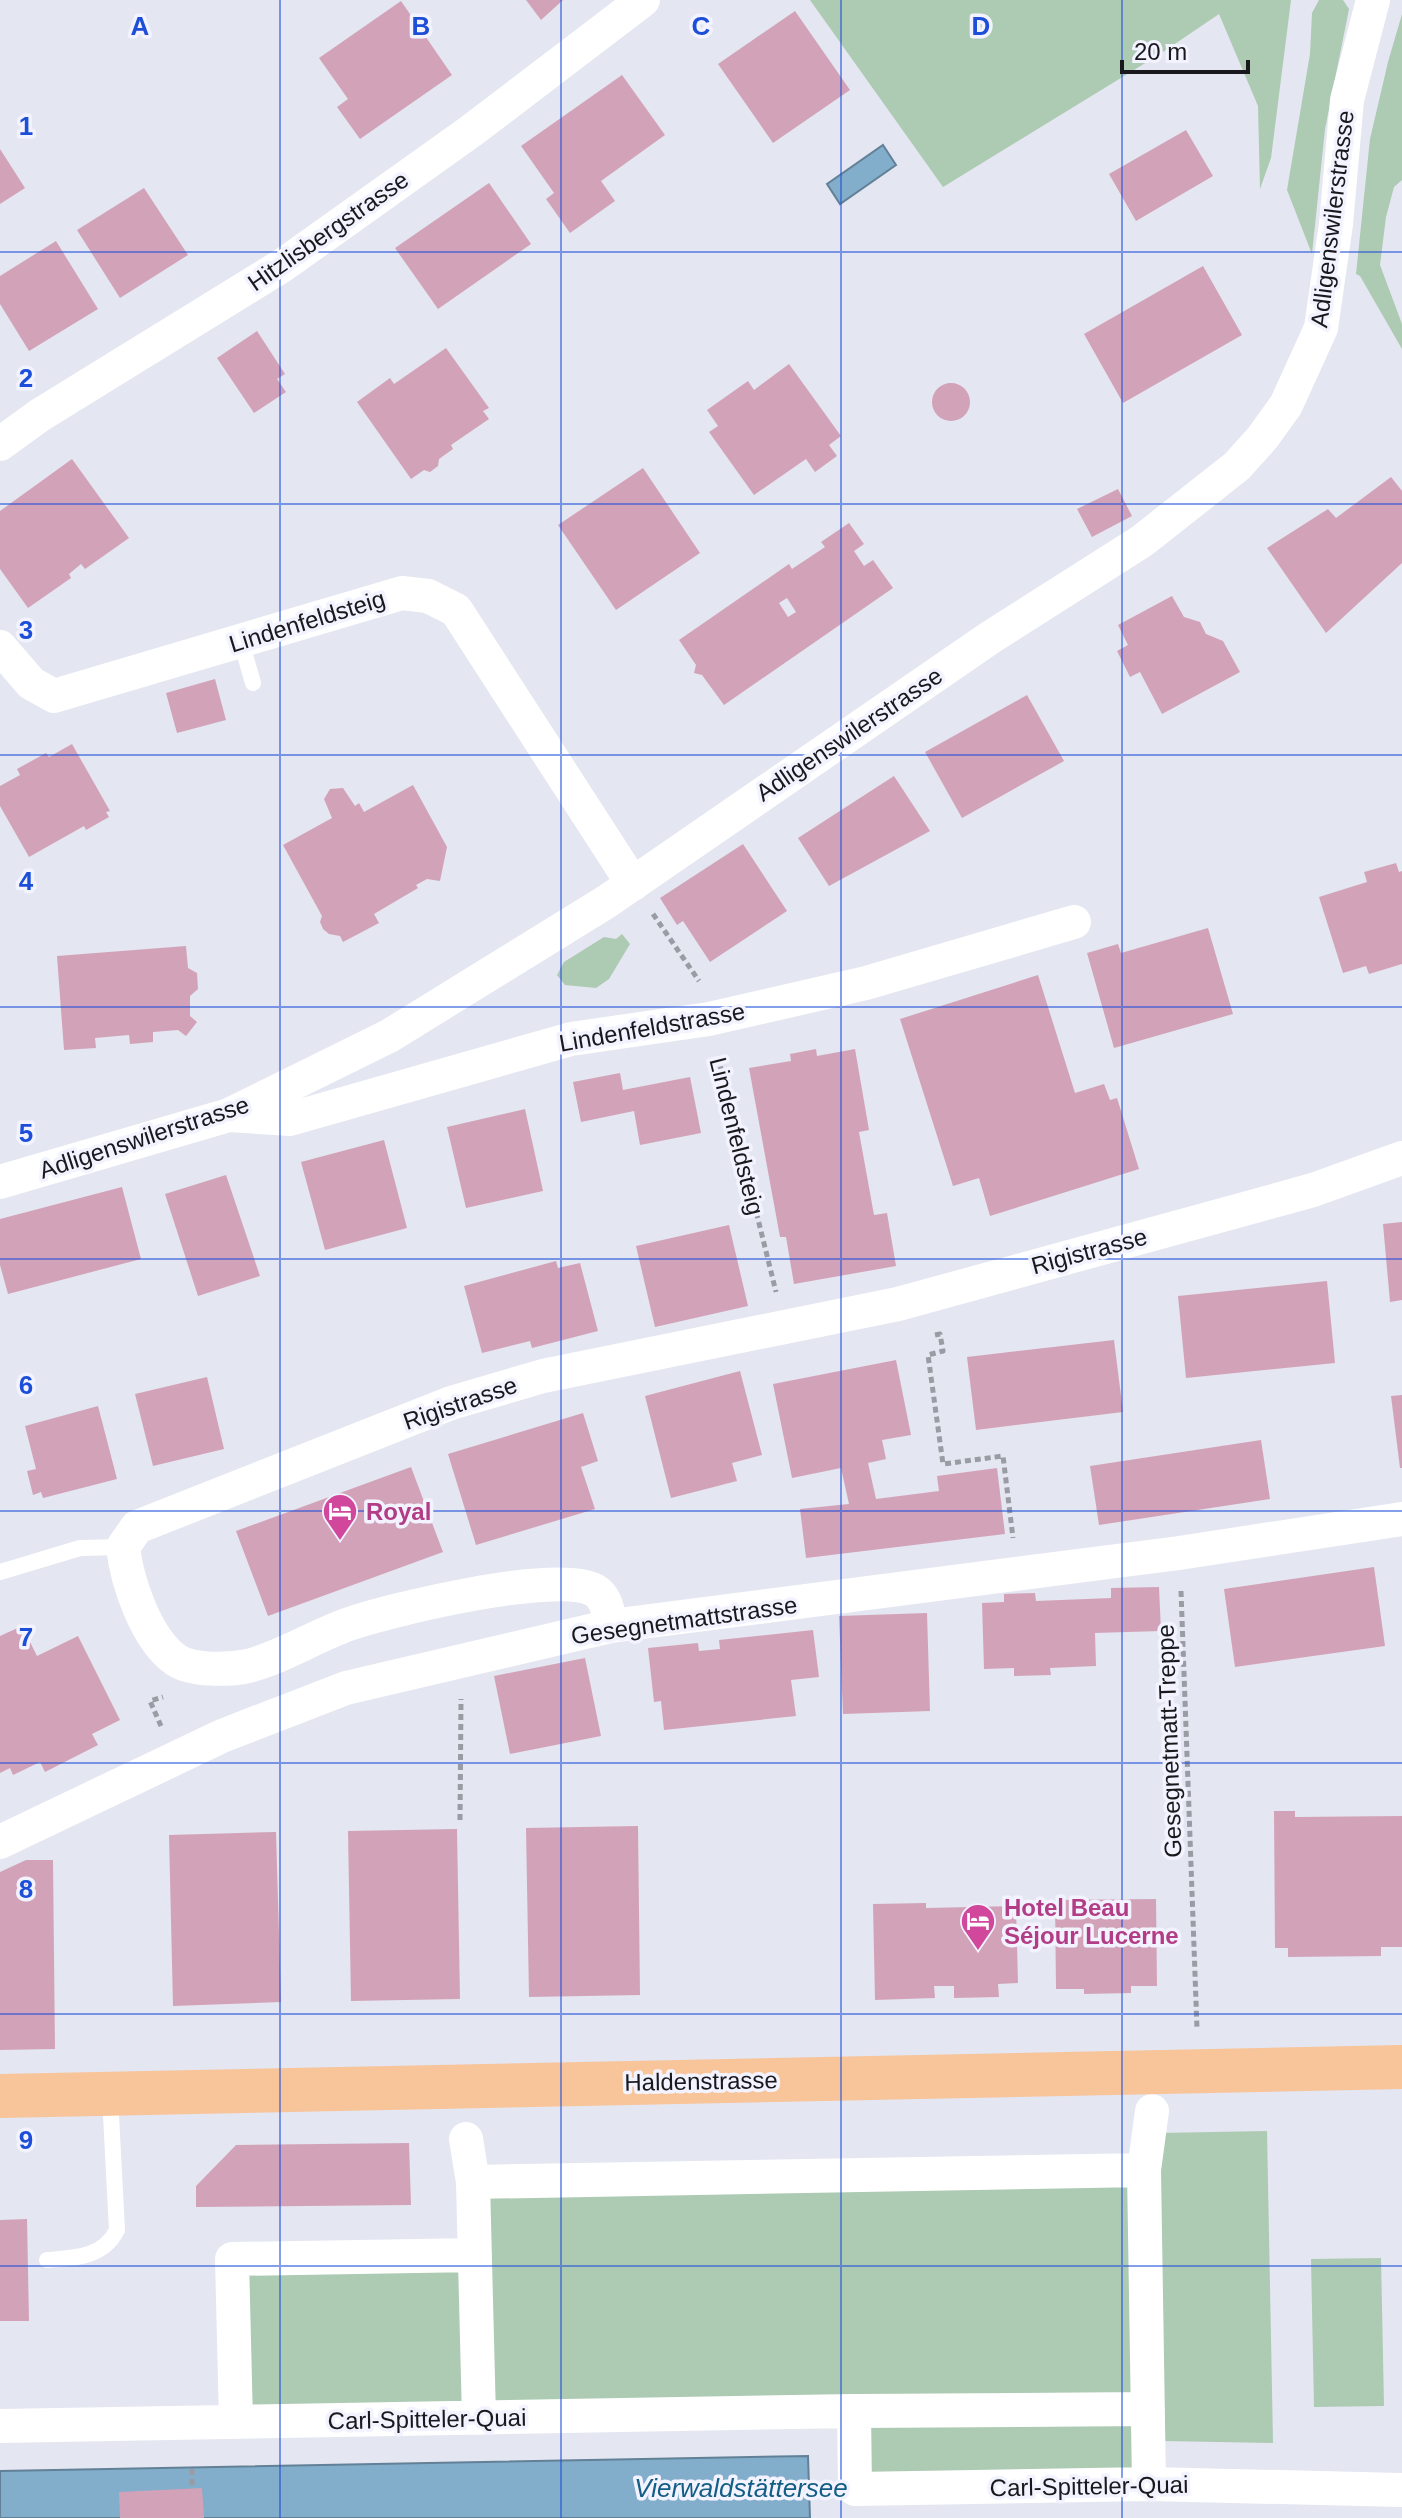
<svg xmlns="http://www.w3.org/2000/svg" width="1402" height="2518" font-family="Helvetica,sans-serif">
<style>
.green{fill:#adcab3}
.water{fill:#82adcb;stroke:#628197;stroke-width:2}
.building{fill:#d2a3b8;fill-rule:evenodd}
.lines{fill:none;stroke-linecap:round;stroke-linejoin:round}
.path{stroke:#9a9ca4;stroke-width:5;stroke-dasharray:6 4;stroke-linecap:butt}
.lane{stroke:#fff;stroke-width:16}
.street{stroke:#fff;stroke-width:34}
.primary{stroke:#f8c49a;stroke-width:44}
.grid{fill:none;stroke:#1d4ed8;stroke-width:2;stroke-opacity:0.55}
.labels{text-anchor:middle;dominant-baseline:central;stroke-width:7;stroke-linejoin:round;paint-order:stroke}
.street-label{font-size:24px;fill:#19191d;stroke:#f2f3ff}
.hotel-label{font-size:24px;font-weight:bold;fill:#b23c85;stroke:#f2f3ff;text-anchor:start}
.water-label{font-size:26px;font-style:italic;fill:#145d84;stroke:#f2f3ff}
.grid-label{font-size:26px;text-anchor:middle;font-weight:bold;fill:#1d4ed8;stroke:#f2f3ff;stroke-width:7;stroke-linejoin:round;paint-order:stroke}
</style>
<rect width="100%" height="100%" fill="#e4e6f1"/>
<!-- green -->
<path class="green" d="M 810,0 L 1291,0 L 1271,158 L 1260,189 L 1258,106 L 1219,14 L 1160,54 L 943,187 Z
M 1319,0 L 1343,0 L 1349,9 L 1325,129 L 1312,254 L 1287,190 L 1310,54 L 1312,13 Z
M 1402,14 L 1402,180 L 1394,187 L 1386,217 L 1380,265 L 1402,324 L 1402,349 L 1360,276 L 1356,274 L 1370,139 L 1388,62 Z
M 622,934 L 630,944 L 609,979 L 596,988 L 565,985 L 557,975 L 564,962 L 604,937 L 616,939 Z
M 1267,2131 L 1273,2443 L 1163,2441 L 1160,2133 Z
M 1144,2170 L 1149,2484 L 855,2489 L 854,2411 L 236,2422 L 232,2259 L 474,2255 L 473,2182 Z
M 1381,2258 L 1384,2406 L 1314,2407 L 1311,2259 Z"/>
<!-- water -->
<path class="water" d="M 883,145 L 896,165 L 840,204 L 827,184 Z
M 808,2456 L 810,2518 L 0,2518 L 0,2471 Z"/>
<!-- building -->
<path class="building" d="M 526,0 L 563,0 L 541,20 Z
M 401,1 L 452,75 L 360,139 L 337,107 L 348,99 L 319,58 Z
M 795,11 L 850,90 L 773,143 L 718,64 Z
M 622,75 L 665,135 L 601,181 L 615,201 L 570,233 L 546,199 L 554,193 L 521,146 Z
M 1186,130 L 1213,176 L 1136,221 L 1109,174 Z
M 0,149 L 25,188 L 0,204 Z
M 489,183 L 531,244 L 438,309 L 395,248 Z
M 144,188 L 188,255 L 120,298 L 77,230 Z
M 56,241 L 98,309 L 29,351 L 0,304 L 0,276 Z
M 1203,266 L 1242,335 L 1123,403 L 1084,334 Z
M 257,331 L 285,374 L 277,379 L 286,392 L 254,413 L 217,358 Z
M 446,348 L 489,408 L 483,411 L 489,419 L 451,445 L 453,449 L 439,459 L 438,466 L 430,472 L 424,470 L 411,479 L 357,402 L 390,378 L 394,384 Z
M 789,364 L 841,436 L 829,445 L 837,456 L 815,472 L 806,459 L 754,495 L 709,432 L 718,426 L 707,410 L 748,381 L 754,390 Z
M932 402a19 19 0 1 1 38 0a19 19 0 1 1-38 0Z
M 72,459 L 129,538 L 85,569 L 81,564 L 69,574 L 71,578 L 28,608 L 0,569 L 0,511 Z
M 643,468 L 700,553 L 616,610 L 558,525 Z
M 1391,477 L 1402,491 L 1402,563 L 1326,633 L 1267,548 L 1328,509 L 1336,518 Z
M 1118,489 L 1132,516 L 1092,537 L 1077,509 Z
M 849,523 L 864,544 L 854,551 L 864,566 L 873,560 L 893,588 L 724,705 L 702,675 L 694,673 L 696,665 L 679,640 L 789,564 L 792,569 L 825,547 L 821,542 ZM 787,598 L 796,612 L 788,617 L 779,603 Z
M 1172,596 L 1184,617 L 1200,622 L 1206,634 L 1223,641 L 1240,672 L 1162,714 L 1140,672 L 1130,677 L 1117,651 L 1128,645 L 1118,625 Z
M 215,679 L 226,720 L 177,733 L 166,693 Z
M 1027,695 L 1064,761 L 962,818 L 925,752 Z
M 72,744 L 110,811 L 106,812 L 109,817 L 86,830 L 84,826 L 29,857 L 0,806 L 0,786 L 20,775 L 17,769 L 46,753 L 49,757 Z
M 894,776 L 930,831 L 829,886 L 798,838 Z
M 413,785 L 447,847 L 440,881 L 427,879 L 416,885 L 418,888 L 374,914 L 379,923 L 343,942 L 340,936 L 329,934 L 323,929 L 320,922 L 322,916 L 283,845 L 332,818 L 324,799 L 330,789 L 343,788 L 355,806 L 359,803 L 364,812 Z
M 743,844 L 787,911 L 710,962 L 683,921 L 677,925 L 660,898 Z
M 1396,863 L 1399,872 L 1402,871 L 1402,964 L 1369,974 L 1366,966 L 1343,973 L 1319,897 L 1367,882 L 1364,872 Z
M 1208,928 L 1233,1014 L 1114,1048 L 1087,953 L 1118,944 L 1121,953 Z
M 186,946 L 188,968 L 197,973 L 198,989 L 190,996 L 190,1016 L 197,1022 L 186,1036 L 178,1030 L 153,1032 L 153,1042 L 130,1044 L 129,1035 L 95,1038 L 96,1048 L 64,1050 L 57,956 Z
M 1038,975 L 1075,1093 L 1104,1084 L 1110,1100 L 1117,1098 L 1139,1169 L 990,1216 L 979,1178 L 953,1186 L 900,1019 Z
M 816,1049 L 817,1056 L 855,1049 L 869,1130 L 859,1132 L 874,1215 L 887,1213 L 896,1266 L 794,1284 L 786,1237 L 780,1237 L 749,1068 L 791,1061 L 790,1054 Z
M 620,1073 L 623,1090 L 690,1077 L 701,1133 L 640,1145 L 634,1111 L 581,1122 L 573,1082 Z
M 525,1109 L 543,1191 L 466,1208 L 447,1127 Z
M 384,1140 L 407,1228 L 325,1250 L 301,1162 Z
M 226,1175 L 260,1276 L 198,1296 L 165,1194 Z
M 122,1187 L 141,1259 L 8,1294 L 0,1265 L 0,1219 Z
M 1402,1222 L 1402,1300 L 1390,1302 L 1383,1224 Z
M 729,1225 L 748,1306 L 655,1327 L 636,1246 Z
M 556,1261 L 558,1268 L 580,1263 L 598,1331 L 532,1348 L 530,1341 L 482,1353 L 464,1286 Z
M 1327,1281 L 1335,1363 L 1186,1378 L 1178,1296 Z
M 1114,1340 L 1123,1412 L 976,1430 L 967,1357 Z
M 896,1360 L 911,1435 L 882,1440 L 886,1459 L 868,1463 L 876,1499 L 939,1491 L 937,1476 L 997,1468 L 1005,1534 L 806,1558 L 800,1509 L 849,1504 L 841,1468 L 792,1478 L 773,1384 Z
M 740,1371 L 762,1455 L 732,1463 L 737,1481 L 671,1498 L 645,1396 Z
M 207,1377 L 224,1449 L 153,1466 L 135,1394 Z
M 1402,1395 L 1402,1468 L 1400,1468 L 1391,1396 Z
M 98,1406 L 117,1479 L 43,1498 L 41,1492 L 33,1495 L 27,1471 L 36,1469 L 25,1426 Z
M 583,1413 L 598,1461 L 581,1467 L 595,1509 L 476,1545 L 448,1454 Z
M 1261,1440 L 1270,1499 L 1099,1525 L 1090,1466 Z
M 411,1467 L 443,1552 L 268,1616 L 236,1531 Z
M 1374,1567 L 1385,1646 L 1235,1667 L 1224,1589 Z
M 1159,1587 L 1161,1631 L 1095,1633 L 1096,1666 L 1050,1668 L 1051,1675 L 1014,1676 L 1014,1668 L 984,1669 L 982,1603 L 1004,1602 L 1004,1594 L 1035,1593 L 1036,1601 L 1111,1598 L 1111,1588 Z
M 927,1613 L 930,1711 L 843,1714 L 839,1616 Z
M 22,1626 L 37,1656 L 78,1636 L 120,1720 L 92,1734 L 98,1745 L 45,1772 L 40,1762 L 13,1775 L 10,1768 L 0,1773 L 0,1636 Z
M 813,1630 L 819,1677 L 791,1680 L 796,1716 L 664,1730 L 661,1701 L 654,1702 L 648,1648 L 698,1643 L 699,1651 L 720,1649 L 719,1640 Z
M 585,1658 L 601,1736 L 510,1754 L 494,1676 Z
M 1274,1811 L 1295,1811 L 1295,1817 L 1402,1816 L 1402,1947 L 1381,1947 L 1381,1956 L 1288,1957 L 1288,1948 L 1275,1948 Z
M 638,1826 L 640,1995 L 529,1997 L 526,1828 Z
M 457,1829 L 460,1999 L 351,2001 L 348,1831 Z
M 276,1832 L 281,2002 L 173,2006 L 169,1835 Z
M 26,1860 L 53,1860 L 55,2049 L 0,2050 L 0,1872 Z
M 1156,1899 L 1157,1986 L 1131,1986 L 1131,1993 L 1084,1994 L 1084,1989 L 1056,1989 L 1055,1900 Z
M 926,1903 L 926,1908 L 1016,1906 L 1018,1983 L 998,1984 L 999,1997 L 954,1998 L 954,1986 L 934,1986 L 935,1998 L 875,2000 L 873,1904 Z
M 409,2143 L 411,2205 L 196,2207 L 196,2186 L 236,2145 Z
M 27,2219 L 29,2321 L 0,2321 L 0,2220 Z
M 202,2488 L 204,2518 L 120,2518 L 119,2492 Z"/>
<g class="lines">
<!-- path -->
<path class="path" d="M 653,914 L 699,981
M 718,1057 L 776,1292
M 935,1335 L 940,1334 L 943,1351 L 928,1355 L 943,1464 L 1003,1456 L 1013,1538
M 1181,1591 L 1197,2029
M 161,1726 L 150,1701 L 163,1697
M 460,1820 L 461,1699
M 192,2469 L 192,2489"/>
<!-- lane -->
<path class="lane" d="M 241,641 L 253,683
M 0,1572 L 80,1548 L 123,1547
M 47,2260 C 74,2258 103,2258 117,2230 L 110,2096"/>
<!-- street -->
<path class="street" d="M 0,444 L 40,415 L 283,265 L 471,131 L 643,0
M 0,647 L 31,683 L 54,696 L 402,593 L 428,596 L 456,610 L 633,884
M 229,1115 L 290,1119 L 571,1039 L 709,1019 L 866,983 L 1074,922
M 0,1182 L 229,1115 L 389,1036 L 606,902 L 991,637 L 1142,541 L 1237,466 L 1263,437 L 1286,405 L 1321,328 L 1336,224 L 1347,100 L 1373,0
M 611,1626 C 608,1613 607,1597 594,1590 C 556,1570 393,1609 349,1624 C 315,1636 283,1657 248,1666 C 229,1670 192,1671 176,1660 C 146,1639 127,1582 123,1547 L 137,1527 L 451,1403 L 543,1376 L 898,1304 L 1313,1190 L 1402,1158
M 0,1842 L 222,1736 L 346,1688 L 611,1626 L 1179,1553 L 1402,1519
M 466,2139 L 473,2182 L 479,2418
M 473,2182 L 1144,2170
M 854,2411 L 1148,2409
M 236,2422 L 232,2259 L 475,2255
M 0,2426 L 854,2411 L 855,2489 L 1149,2484 L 1402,2490
M 1149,2484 L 1144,2170 L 1152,2111"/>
<!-- primary -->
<path class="primary" d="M 0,2096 L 1402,2067"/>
</g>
<!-- grid -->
<path class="grid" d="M 280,0 L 280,2518M 561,0 L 561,2518M 841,0 L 841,2518M 1122,0 L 1122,2518M 0,252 L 1402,252M 0,504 L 1402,504M 0,755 L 1402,755M 0,1007 L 1402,1007M 0,1259 L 1402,1259M 0,1511 L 1402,1511M 0,1763 L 1402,1763M 0,2014 L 1402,2014M 0,2266 L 1402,2266"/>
<!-- icons -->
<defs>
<g id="hotel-pin" transform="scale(1.8)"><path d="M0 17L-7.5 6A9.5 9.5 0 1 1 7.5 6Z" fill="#d1479c" stroke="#f2f3ff"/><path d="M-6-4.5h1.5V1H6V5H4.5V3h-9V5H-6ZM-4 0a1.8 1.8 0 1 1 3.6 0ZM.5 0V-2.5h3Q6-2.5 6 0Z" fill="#fff"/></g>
</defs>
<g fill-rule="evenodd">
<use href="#hotel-pin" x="340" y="1511"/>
<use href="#hotel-pin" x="978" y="1921"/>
</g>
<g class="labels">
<!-- street labels -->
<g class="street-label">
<text transform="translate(1332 219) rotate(-83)">Adligenswilerstrasse</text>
<text transform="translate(328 231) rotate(-35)">Hitzlisbergstrasse</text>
<text transform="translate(307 621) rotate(-17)">Lindenfeldsteig</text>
<text transform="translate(849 734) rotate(-34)">Adligenswilerstrasse</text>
<text transform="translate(652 1027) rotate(-10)">Lindenfeldstrasse</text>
<text transform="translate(737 1136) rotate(76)">Lindenfeldsteig</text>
<text transform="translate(144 1137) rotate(-18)">Adligenswilerstrasse</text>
<text transform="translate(1089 1251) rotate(-15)">Rigistrasse</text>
<text transform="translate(460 1403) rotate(-19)">Rigistrasse</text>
<text transform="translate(684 1620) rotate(-8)">Gesegnetmattstrasse</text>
<text transform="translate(1169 1741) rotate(-92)">Gesegnetmatt-Treppe</text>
<text transform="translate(701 2081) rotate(-1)">Haldenstrasse</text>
<text transform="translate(427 2419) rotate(-1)">Carl-Spitteler-Quai</text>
<text transform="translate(1089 2486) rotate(-1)">Carl-Spitteler-Quai</text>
</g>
<!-- hotel labels -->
<g class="hotel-label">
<text x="366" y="1511">Royal</text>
<text x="1004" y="1907">Hotel Beau<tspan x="1004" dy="28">Séjour Lucerne</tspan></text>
</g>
<!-- water labels -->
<g class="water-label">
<text x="741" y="2488">Vierwaldstättersee</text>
</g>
</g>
<g class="grid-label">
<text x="140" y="35">A</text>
<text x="421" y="35">B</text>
<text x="701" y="35">C</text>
<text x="981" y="35">D</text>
<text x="26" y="135">1</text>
<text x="26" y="387">2</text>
<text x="26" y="639">3</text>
<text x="26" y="890">4</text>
<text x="26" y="1142">5</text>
<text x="26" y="1394">6</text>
<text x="26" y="1646">7</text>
<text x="26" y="1898">8</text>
<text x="26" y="2149">9</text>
</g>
<!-- scale -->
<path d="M1122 60v12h126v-12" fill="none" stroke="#19191d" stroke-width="4"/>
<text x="1134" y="60" font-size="24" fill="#19191d" stroke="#f2f3ff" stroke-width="6" paint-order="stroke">20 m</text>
</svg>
